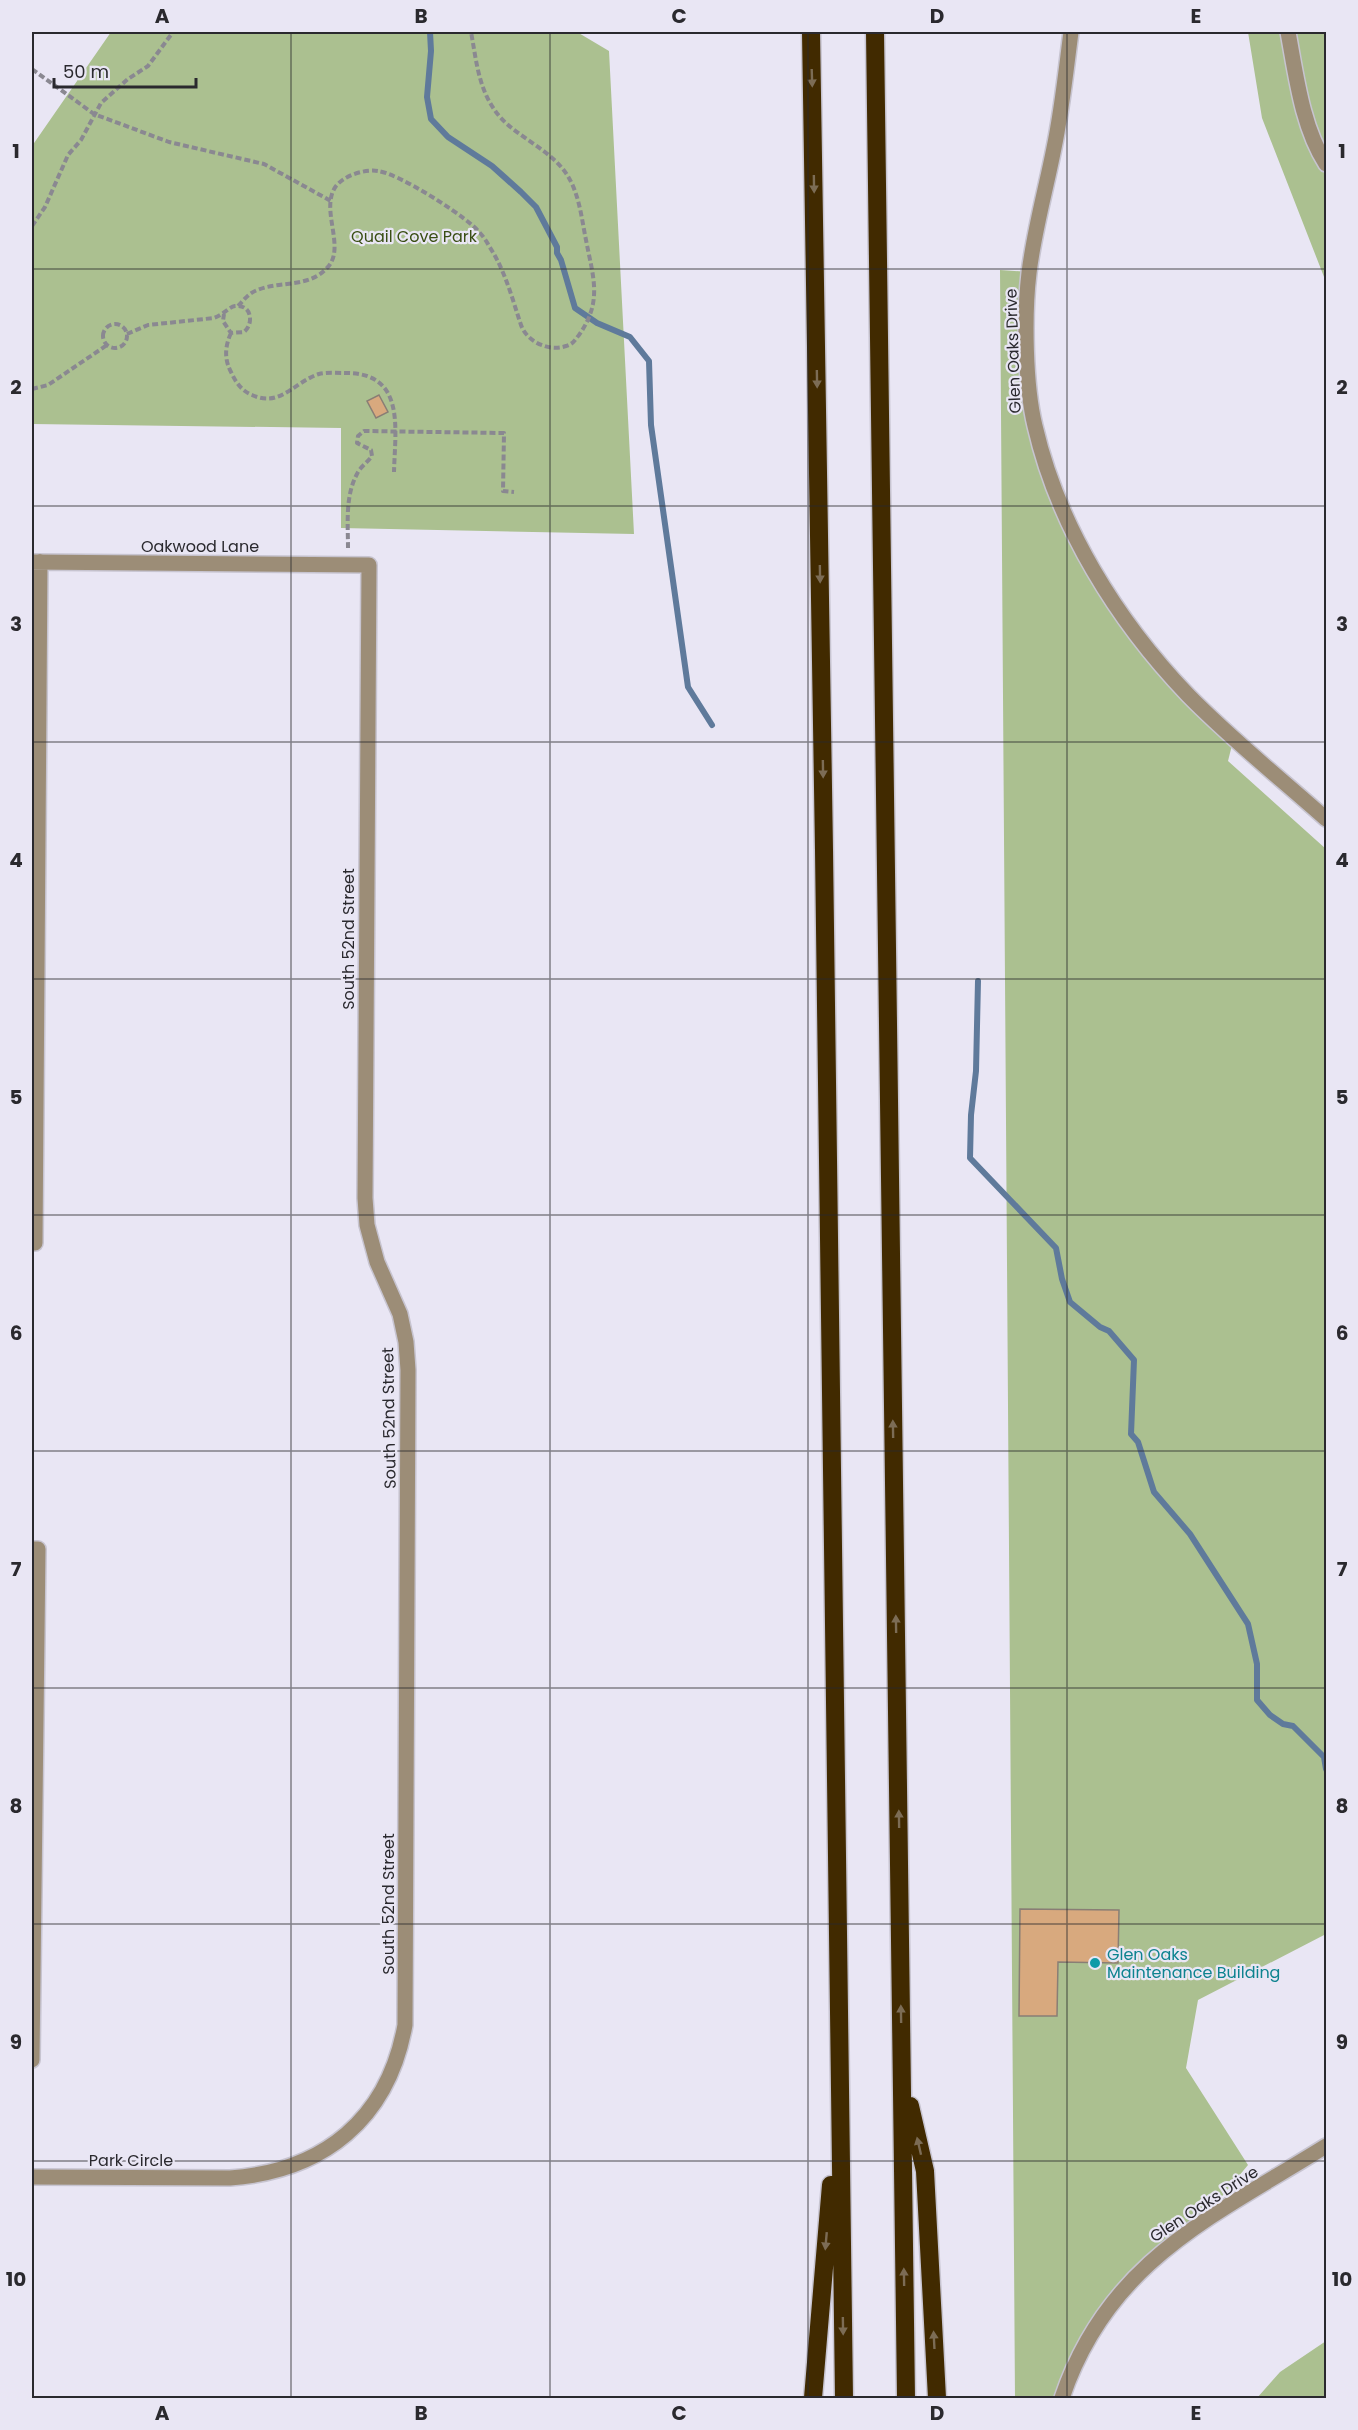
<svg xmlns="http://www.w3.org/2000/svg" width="1358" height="2430" font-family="Poppins,sans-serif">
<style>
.green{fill:#abc090}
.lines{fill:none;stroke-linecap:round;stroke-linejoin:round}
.stream{stroke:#5f7a9b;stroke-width:6}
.building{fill:#d8a97e;stroke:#897e75;stroke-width:1.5}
.minor-casing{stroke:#c7c4d0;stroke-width:18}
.highway-casing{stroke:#c7c4d0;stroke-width:21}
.path{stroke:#8a8891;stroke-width:4;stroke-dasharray:6 3;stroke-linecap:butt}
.minor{stroke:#9c8d77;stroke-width:15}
.highway{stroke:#412a00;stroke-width:18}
.oneway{fill:#7c6c55}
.grid{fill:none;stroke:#2a292e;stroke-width:1.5;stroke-opacity:0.55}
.culture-dot{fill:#0f9aa8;stroke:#e9e6f4;stroke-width:2}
.labels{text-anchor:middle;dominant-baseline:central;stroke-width:4.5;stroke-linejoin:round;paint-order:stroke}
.park-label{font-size:16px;fill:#394e13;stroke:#e9e6f4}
.street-label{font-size:16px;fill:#2a292e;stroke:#e9e6f4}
.culture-label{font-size:16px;fill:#0d838f;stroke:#e9e6f4;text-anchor:start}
.neatline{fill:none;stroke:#2a292e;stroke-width:2}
.grid-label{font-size:20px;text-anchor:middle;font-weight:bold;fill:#2a292e}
</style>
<rect width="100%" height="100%" fill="#e9e6f4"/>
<!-- green -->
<path class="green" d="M 111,32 L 577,32 L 609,51 L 634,534 L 341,528 L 341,428 L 32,424 L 32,146 Z
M 1248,32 L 1326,32 L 1326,282 L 1262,118 Z
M 1000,270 L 1029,272 L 1027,311 L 1045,463 L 1118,608 L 1234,737 L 1228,761 L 1326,849 L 1326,1934 L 1198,2000 L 1186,2068 L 1248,2165 L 1198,2225 L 1132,2279 L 1062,2398 L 1015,2398 Z
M 1326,2341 L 1326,2398 L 1257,2398 L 1280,2372 Z"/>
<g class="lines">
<!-- stream -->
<path class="stream" d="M 430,32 L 431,51 L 427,97 L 431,119 L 448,137 L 492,166 L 521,192 L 536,207 L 557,247 L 557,253 L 561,260 L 575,308 L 597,323 L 630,337 L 649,361 L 651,425 L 688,687 L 712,725
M 978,981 L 976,1071 L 971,1115 L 970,1158 L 1056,1248 L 1062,1279 L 1070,1302 L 1100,1327 L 1109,1331 L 1134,1360 L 1131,1434 L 1138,1442 L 1154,1492 L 1190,1534 L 1248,1624 L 1257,1664 L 1257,1700 L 1270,1715 L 1283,1724 L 1293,1726 L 1324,1757 L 1326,1769"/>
</g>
<!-- building -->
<path class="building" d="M 379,395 L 388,412 L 376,418 L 367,401 Z
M 1020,1909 L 1119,1910 L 1118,1963 L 1058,1962 L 1057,2016 L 1019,2016 Z"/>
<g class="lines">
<!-- minor casing -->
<g class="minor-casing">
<path id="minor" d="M 1071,32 C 1066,70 1062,110 1054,148 C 1046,189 1034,231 1029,273 C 1024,315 1025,385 1035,426 C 1058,526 1117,621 1188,695 C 1231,739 1280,778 1326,819
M 1288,32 C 1296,75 1302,127 1326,164
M 32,562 L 369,565 L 365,1198 L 367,1225 L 377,1262 L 400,1314 L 406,1342 L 408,1370 L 405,2025 C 388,2119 324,2171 230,2178 L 32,2177
M 32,1243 L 35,1243 L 40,562
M 32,1549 L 38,1549 L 32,2060
M 1062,2398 C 1108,2261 1212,2217 1326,2146"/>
</g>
<!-- highway casing -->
<g class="highway-casing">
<path id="highway" d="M 811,32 L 824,850 L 844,2398
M 875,32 L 906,2398
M 910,2106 L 925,2171 L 937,2398
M 813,2398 L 831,2185"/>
</g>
<!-- path -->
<path class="path" d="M 32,69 L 94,114 L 169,142 L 264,164 L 331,201
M 32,226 L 45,207 L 68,155 L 81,140 L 101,103 L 128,79 L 148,66 L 173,32
M 238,306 C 243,301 248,294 255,291 C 279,280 307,289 327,268 C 347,248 319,209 336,186 C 345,175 365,169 378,171 C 399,174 455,210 472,225 C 478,230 485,238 489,246 C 505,270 512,298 521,325 C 527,342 549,352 566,346 C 573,344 574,341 579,335 C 603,301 593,277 586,240 C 581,216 579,188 562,168 C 543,145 509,133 494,109 C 478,86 476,58 471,32
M103 336a12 12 0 1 1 24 0a12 12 0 1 1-24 0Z
M 231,333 C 225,346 224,359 231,372 C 236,383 242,391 252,395 C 280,408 294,382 319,374 C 327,372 338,373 346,373 C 406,373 395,429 394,472
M 127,334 L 148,325 L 214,318 C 223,315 229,307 235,306 C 252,304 254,324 244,332 L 231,333 L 223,321 L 224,314
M 32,389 L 48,385 L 107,345
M 348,548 C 348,524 345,496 357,474 C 360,467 368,462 372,456 L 371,450 L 357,443 L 358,436 L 364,431 L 504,433 L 503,491 L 514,492"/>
<!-- minor -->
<use href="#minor" class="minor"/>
<!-- highway -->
<use href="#highway" class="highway"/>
</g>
<!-- one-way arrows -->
<defs><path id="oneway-solid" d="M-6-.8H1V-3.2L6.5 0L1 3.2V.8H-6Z" transform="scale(1.5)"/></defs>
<g class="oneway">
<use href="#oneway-solid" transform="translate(812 78) rotate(88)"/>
<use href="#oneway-solid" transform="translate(814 184) rotate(89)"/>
<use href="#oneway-solid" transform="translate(817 379) rotate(89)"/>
<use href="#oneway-solid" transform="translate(820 574) rotate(89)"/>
<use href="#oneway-solid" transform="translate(823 769) rotate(89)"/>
<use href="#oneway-solid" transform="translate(893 1429) rotate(-91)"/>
<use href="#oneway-solid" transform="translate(896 1624) rotate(-91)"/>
<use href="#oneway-solid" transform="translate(899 1819) rotate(-91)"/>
<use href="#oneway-solid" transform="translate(901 2014) rotate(-91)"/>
<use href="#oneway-solid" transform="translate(919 2146) rotate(-103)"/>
<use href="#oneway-solid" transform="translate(826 2241) rotate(95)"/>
<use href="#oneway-solid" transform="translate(904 2277) rotate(-91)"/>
<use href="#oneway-solid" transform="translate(843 2326) rotate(89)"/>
<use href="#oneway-solid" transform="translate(934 2340) rotate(-93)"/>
</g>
<!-- grid -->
<path class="grid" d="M 291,32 L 291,2398M 550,32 L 550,2398M 808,32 L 808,2398M 1067,32 L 1067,2398M 32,269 L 1326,269M 32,506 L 1326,506M 32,742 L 1326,742M 32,979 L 1326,979M 32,1215 L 1326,1215M 32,1451 L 1326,1451M 32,1688 L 1326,1688M 32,1924 L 1326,1924M 32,2161 L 1326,2161"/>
<!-- markers -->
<circle class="culture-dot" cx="1095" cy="1963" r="6"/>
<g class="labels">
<!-- park labels -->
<g class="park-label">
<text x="414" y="236">Quail Cove Park</text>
</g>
<!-- street labels -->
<g class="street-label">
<text transform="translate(1013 351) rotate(-92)">Glen Oaks Drive</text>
<text x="200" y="546">Oakwood Lane</text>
<text transform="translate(348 939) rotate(-90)">South 52nd Street</text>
<text transform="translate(389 1418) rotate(-91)">South 52nd Street</text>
<text transform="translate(388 1904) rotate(-90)">South 52nd Street</text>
<text x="131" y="2160">Park Circle</text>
<text transform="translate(1204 2204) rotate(-33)">Glen Oaks Drive</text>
</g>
<!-- culture labels -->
<g class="culture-label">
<text x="1107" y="1954">Glen Oaks<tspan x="1107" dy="18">Maintenance Building</tspan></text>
</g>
</g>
<!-- border -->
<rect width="1358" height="2430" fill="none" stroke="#e9e6f4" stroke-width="66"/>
<!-- scale -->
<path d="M54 78v9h142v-9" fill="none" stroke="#2a292e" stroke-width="3"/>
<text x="63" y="78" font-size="18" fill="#2a292e" stroke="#e9e6f4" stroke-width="4.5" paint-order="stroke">50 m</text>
<rect x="33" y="33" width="1292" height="2364" class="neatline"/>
<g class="grid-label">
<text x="162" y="23">A</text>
<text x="421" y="23">B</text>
<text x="679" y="23">C</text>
<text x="937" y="23">D</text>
<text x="1196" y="23">E</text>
<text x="16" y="158">1</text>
<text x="1342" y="158">1</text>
<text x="16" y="394">2</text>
<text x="1342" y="394">2</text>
<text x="16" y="631">3</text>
<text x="1342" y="631">3</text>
<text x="16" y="867">4</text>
<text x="1342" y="867">4</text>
<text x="16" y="1104">5</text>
<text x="1342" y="1104">5</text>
<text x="16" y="1340">6</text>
<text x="1342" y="1340">6</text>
<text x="16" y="1576">7</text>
<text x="1342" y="1576">7</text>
<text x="16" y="1813">8</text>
<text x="1342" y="1813">8</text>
<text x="16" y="2049">9</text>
<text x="1342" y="2049">9</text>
<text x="16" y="2286">10</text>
<text x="1342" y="2286">10</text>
<text x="162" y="2420">A</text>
<text x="421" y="2420">B</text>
<text x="679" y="2420">C</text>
<text x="937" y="2420">D</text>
<text x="1196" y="2420">E</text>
</g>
</svg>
